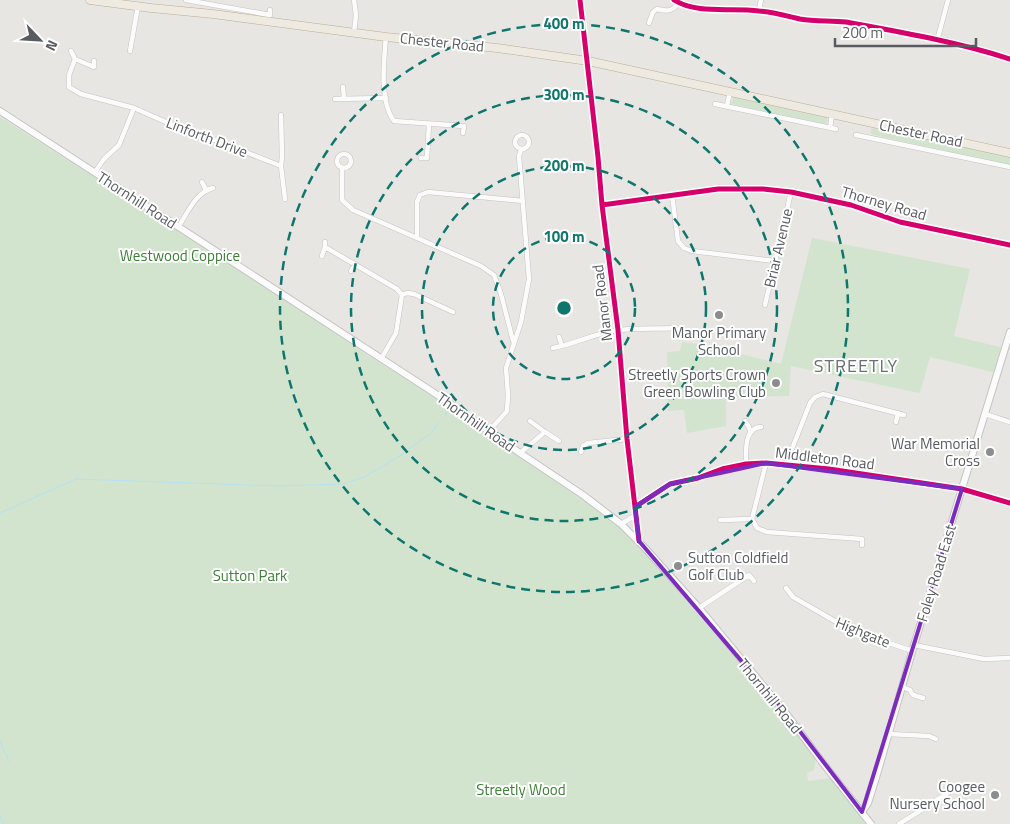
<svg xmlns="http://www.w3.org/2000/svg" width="1010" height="824" font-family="'Titillium Web',sans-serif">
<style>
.green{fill:#d2e4cd}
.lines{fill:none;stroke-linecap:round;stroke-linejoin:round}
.stream{stroke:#b4e1f4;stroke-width:1}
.minor-casing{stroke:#c3c3c2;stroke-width:5.5}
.secondary-casing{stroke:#c4c4c4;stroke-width:8}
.trunk-casing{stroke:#beab91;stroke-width:9}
.minor{stroke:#fcfbfb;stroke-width:4.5}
.secondary{stroke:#fcfbfb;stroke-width:6}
.trunk{stroke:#eeeae2;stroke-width:8}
.rail{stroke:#e0e1e0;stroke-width:1;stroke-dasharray:1 6;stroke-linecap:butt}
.cycleway-casing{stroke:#fff;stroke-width:8}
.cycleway{stroke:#d6006c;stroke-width:5}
.marked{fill:none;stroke:#7b2cbf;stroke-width:4;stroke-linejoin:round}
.ring{fill:none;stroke:#0f766e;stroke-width:2.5;stroke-dasharray:9 6}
.poi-dot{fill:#8a8c8e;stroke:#fff;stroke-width:2}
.labels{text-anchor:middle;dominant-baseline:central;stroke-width:4;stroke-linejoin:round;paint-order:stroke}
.street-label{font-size:15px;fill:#585c60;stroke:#fff}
.park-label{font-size:15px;fill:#3c8136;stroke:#fff}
.poi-label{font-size:15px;fill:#585c60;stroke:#fff;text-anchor:end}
.quarter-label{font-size:18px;letter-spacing:1px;fill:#696f72;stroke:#fff}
.centre{fill:#0f766e;stroke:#fff;stroke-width:2.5}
.ring-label{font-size:15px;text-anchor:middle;font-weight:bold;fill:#0f766e;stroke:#fff;stroke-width:4;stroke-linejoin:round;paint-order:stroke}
</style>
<rect width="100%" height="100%" fill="#e8e6e2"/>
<!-- green -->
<path class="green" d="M 734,97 L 825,116 L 828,120 L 826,124 L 735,105 L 731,103 Z
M 0,117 L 222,258 L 371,357 L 435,397 L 522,455 L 607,516 L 640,546 L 667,578 L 675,584 L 699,615 L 786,718 L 816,758 L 814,770 L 807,773 L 808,781 L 832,778 L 868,824 L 0,824 Z
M 874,128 L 1007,155 L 1010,156 L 1010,165 L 874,135 L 871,133 L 871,129 Z
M 812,238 L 970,269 L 954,336 L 1004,348 L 997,373 L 930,357 L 921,389 L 919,393 L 791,366 L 789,396 L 726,397 L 726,426 L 687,433 L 684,410 L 668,411 L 667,352 L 680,351 L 682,342 L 704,345 L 781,364 Z"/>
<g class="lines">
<!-- stream -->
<path class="stream" d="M 445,416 L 448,412
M 409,449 L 429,435 L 439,423
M 0,513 L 76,479 L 277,486 L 343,484 L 364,477 L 405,453
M 0,742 L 9,761
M 0,816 L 4,824"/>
<!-- minor casing -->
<g class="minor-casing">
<path id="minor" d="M 186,0 L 270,15 L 270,10
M 580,0 L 598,157 L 602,205 L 618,330 L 627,439 L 638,540
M 674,0 C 698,15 731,7 759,11 C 773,12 787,16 800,19 C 816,22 831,20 846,22 C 901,32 957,42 1010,59
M 759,10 L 761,0
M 649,23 L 653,12 L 657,9 C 668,12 672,11 679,3
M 354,32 L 356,15 L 354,0
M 386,37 C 384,60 379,101 394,121 L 464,126 L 463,133
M 937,41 L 948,0
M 71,51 L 75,59 L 69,75 L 69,87 L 81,94 L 134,108 L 175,126 L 207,137 L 281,166
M 130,51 L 138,6
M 75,59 L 94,67 L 94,61
M 343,87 L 344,98
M 335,99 L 386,98
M 715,104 L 836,129
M 727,106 L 730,91
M 281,115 L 282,157 L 281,166 L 285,199
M 830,128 L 832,114
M515 142a7 7 0 1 1 14 0a7 7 0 1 1-14 0Z
M 856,135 L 1010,167
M337 161a7 7 0 1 1 14 0a7 7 0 1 1-14 0Z
M 421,158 L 427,158 L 429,124
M 342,169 L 342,200 L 353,210 L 481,266 L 494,275 L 501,294 L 513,341
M 95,172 L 104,159 L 119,145 L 134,108
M 202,182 L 206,190
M 672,195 L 678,241 L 684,248 L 692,251 L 775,261
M 602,205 L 718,189 L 763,189 L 791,192 L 851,205 L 900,222 L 1010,245
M 179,226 C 188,212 196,192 213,188
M 417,238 L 417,202 L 420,195 L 428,192 L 523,201
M 325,242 L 325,247 L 397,289 L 402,295 L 396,333 L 381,359
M 322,256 L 325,247
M 351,271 L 355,264
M 402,295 L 407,293 L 414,294 L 453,312
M 765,305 L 791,192
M 559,337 L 562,346
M 553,348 C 575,344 595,333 618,330 C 637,328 658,329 677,328 L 677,333
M 985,414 L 1010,422
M 745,421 L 749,427 L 750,431
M 896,422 L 898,413
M 489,431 L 507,411 L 508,395 L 506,368 L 521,322 L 529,279 L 519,156 L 521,150
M 545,432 L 559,441
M 581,452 L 583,446 L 588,443 L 627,439
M 520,453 L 545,432 L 530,421
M 766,463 L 752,519 L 757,528 L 767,532 L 862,539 L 862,545
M 746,464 C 746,451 744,428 761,427
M 786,464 L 810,403 L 815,397 L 823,394 L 904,415
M 635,507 L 670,484 L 698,478 L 722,469 L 746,464 L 766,463 L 829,469 L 962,489 L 1010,503
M 720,520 L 752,519
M 621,524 L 636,515
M 786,588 L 793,597 L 852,631 L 913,651
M 699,608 L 749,575 L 754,581
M 914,645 L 984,659 L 1010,658
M 902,687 L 910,690 L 913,695 L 923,698
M 888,734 L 929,736 L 936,739
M 928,805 L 948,793
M 899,824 L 923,809"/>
</g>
<!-- secondary casing -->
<g class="secondary-casing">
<path id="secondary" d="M 0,111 L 436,394 L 520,453 L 583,495 L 621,524 L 645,548 L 699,608 L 785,712 L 822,762 L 871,824
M 862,812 L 868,803 L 878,771 L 914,645 L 1010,332"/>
</g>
<!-- trunk casing -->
<g class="trunk-casing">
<path id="trunk" d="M 90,0 L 151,8 L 213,14 L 386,37 L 497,48 L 588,61 L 1010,153"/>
</g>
<!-- minor -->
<use href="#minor" class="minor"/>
<!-- secondary -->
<use href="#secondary" class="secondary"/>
<!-- trunk -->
<use href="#trunk" class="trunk"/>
<!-- rail -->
<path class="rail" d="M 874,824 L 948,780 L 1010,748"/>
<!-- cycleway casing -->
<g class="cycleway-casing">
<path id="cycleway" d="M 580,0 L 598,157 L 602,205 L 618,330 L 627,439 L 639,541
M 674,0 C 698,15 731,7 759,11 C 773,12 787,16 800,19 C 816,22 831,20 846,22 C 901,32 957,42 1010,59
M 602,205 L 718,189 L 763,189 L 791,192 L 851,205 L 900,222 L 1010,245
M 635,507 L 670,484 L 698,478 L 722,469 L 746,464 L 766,463 L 829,469 L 962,489 L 1010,503"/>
</g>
<!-- cycleway -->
<use href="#cycleway" class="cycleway"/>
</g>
<!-- marked area -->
<path class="marked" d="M 766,463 L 962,489 L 862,812 L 785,712 L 639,541 L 635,507 L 670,484 Z"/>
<!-- distance rings -->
<g class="ring">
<circle cx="564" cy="308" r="71"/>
<circle cx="564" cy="308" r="142"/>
<circle cx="564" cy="308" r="213"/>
<circle cx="564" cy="308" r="284"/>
</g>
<!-- markers -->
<g class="poi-dot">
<circle cx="719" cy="315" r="5"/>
<circle cx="776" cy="383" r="5"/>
<circle cx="990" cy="452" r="5"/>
<circle cx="678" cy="566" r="5"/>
<circle cx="995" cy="795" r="5"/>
</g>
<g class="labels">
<!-- street labels -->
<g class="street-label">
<text transform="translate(442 42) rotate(6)">Chester Road</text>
<text transform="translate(921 133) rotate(12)">Chester Road</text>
<text transform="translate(207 137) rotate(21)">Linforth Drive</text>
<text transform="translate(137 200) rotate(33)">Thornhill Road</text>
<text transform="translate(884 203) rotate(16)">Thorney Road</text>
<text transform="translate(778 248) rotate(-77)">Briar Avenue</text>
<text transform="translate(602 303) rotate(-97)">Manor Road</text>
<text transform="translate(476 422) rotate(35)">Thornhill Road</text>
<text transform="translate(825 458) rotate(7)">Middleton Road</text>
<text transform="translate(936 573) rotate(-73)">Foley Road East</text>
<text transform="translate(863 632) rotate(22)">Highgate</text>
<text transform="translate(770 696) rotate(51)">Thornhill Road</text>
</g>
<!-- park labels -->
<g class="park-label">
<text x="180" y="255">Westwood Coppice</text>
<text x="250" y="575">Sutton Park</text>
<text x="521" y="789">Streetly Wood</text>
</g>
<!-- poi labels -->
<g class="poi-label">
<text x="719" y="332" text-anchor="middle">Manor Primary<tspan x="719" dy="17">School</tspan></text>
<text x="766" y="374">Streetly Sports Crown<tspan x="766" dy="17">Green Bowling Club</tspan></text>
<text x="980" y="443">War Memorial<tspan x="980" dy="17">Cross</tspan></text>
<text x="688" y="557" text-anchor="start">Sutton Coldfield<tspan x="688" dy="17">Golf Club</tspan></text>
<text x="985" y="786">Coogee<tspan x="985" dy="17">Nursery School</tspan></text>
</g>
<!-- quarter labels -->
<g class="quarter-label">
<text x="856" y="365">STREETLY</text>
</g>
</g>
<circle cx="564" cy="308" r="8" class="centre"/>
<g class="ring-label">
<text x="564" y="29">400 m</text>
<text x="564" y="100">300 m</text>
<text x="564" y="171">200 m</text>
<text x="564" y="242">100 m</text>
</g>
<!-- north arrow -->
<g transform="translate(40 40) rotate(115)" stroke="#ffffff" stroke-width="4" paint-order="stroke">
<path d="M0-4L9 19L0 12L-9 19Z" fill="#585c60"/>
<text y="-8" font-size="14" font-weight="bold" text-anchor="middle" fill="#585c60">N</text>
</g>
<!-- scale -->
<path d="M835 38v8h141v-8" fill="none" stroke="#585c60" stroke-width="2.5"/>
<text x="842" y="38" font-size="15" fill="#585c60" stroke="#ffffff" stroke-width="4" paint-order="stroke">200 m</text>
</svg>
